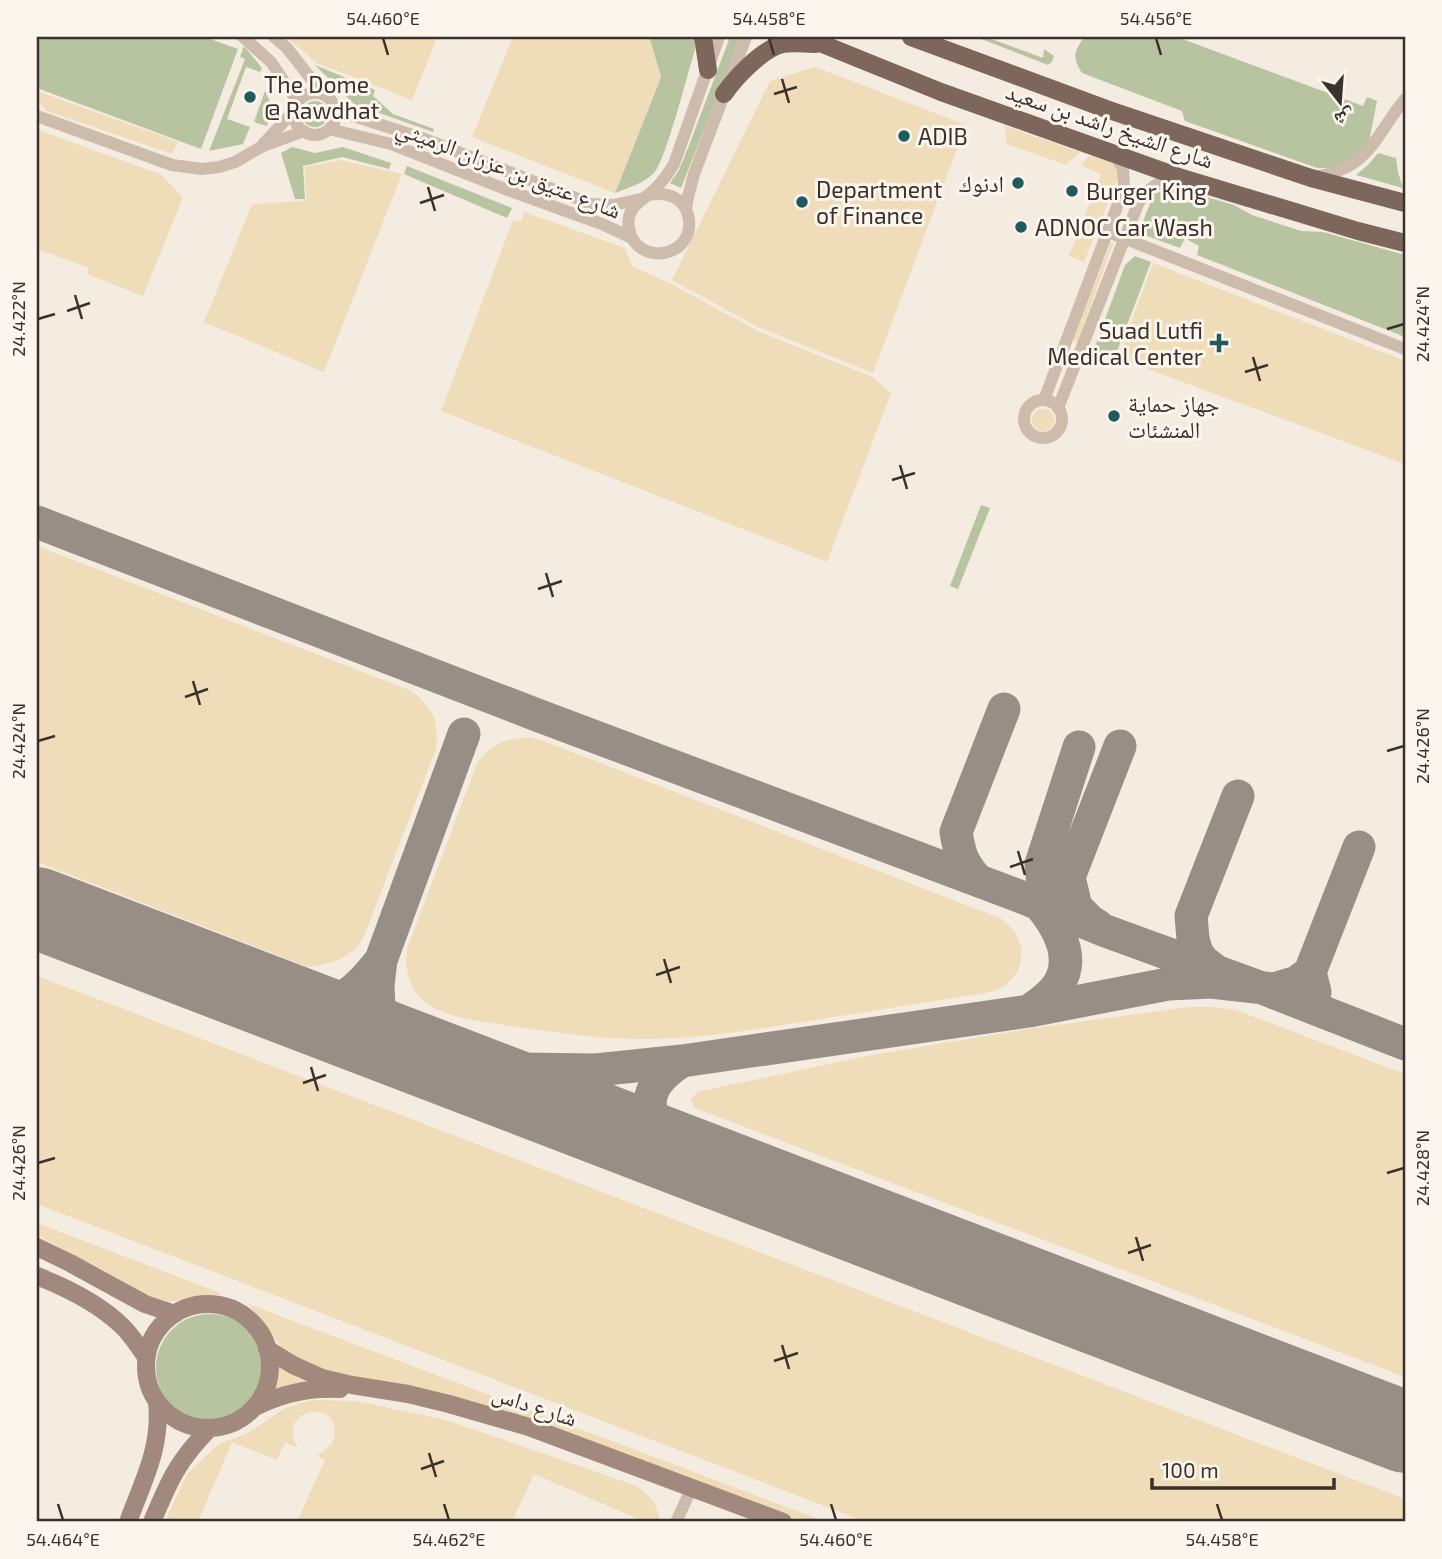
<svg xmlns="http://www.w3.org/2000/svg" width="1442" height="1559" font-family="'Exo 2','Noto Naskh Arabic',sans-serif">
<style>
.green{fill:#b8c4a0}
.sand{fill:#efdcb8}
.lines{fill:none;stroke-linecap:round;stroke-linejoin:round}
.taxiway{stroke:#988e86;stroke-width:33}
.runway{stroke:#988e86;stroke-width:82}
.street{stroke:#cdbbac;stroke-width:12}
.secondary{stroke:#a18a7d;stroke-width:18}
.primary{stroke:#7d675c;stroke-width:18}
.ticks{fill:none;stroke:#3b302b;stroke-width:2.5}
.poi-dot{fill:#1f5a5e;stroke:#fbf5ee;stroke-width:2.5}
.labels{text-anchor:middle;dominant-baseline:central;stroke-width:6;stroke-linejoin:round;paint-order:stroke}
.poi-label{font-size:23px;fill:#3b302b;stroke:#fbf5ee;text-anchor:start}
.street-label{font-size:23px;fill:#3b302b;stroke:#fbf5ee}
.neatline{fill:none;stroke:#3b302b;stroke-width:2.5}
.ticks-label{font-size:18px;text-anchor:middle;fill:#3b302b}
</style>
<rect width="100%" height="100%" fill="#f4ebe1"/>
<!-- green -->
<path class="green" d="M 41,37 L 205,37 L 238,49 L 201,149 L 37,88 L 37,47 Z
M 649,37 L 695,37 L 695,49 C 689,69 665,163 654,173 C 644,183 628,188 615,193 L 661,77 Z
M 730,37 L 740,39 L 681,188 L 670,183 L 679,170 L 688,148 Z
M 976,37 L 986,37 L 1043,58 L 1044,49 L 1054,56 L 1052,62 L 1048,65 Z
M 1084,37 L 1177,37 L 1363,106 L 1367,97 L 1377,101 L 1369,142 L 1350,160 L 1334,168 L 1317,168 L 1185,121 L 1182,111 L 1082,73 C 1072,57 1074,52 1084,37 Z
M 244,46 L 262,68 L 260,72 L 246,67 L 227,119 L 250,127 L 243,144 L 209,151 L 245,59 L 240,57 Z
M 315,65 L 375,90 L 373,96 L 393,114 L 434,129 L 433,132 L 354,104 Z
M 265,91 C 273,106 271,110 267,126 L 254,122 Z
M302 114a13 13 0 1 1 26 0a13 13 0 1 1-26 0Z
M 292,147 L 315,153 L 343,147 L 391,163 L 389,169 L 342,157 L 303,166 L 305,199 L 295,199 L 281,153 Z
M 1378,153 L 1396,158 L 1398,172 L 1403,188 L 1356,175 L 1369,164 Z
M 407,166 L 512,208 L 507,218 L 404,174 Z
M 1172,187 L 1234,205 L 1252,215 L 1301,231 L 1323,232 L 1405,255 L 1405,337 L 1197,255 L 1199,246 L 1185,238 L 1180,248 L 1147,236 L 1141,226 L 1154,194 Z
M 1135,256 L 1151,262 L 1114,359 L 1093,352 L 1125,265 Z
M 981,505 L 990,508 L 958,589 L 950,586 Z
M156 1368a54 54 0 1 1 108 0a54 54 0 1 1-108 0Z"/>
<!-- sand -->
<path class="sand" d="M 286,37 L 427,37 L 436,40 L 412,100 L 317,63 Z
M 513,37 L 649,37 L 661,77 L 615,193 L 472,137 Z
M 815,67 L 966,125 L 873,373 L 758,327 L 672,280 L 770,81 Z
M 37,91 L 178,142 L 172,154 L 47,111 L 37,100 Z
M 1005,126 L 1080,152 L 1066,165 L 1007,144 Z
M 40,131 L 160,174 L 183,197 L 143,296 L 87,274 L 89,268 L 37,249 L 37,132 Z
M 1100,155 C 1111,159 1115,163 1119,175 L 1084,262 L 1069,256 L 1101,175 L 1081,165 L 1088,157 Z
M 341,160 L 402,174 L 324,372 L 204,322 L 252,204 L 306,201 L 305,167 Z
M 524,212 L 625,248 L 632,266 L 669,283 L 760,332 L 872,377 L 891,393 L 827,562 L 441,411 L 513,220 L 521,222 Z
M 1114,242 L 1077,342 L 1073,340 L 1110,244 Z
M 1153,263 L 1405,361 L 1405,464 L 1118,358 Z
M1032 420a11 11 0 1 1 22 0a11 11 0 1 1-22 0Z
M 37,546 L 412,691 C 433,710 439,719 436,749 L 364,936 C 351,960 333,963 308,967 L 37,862 Z
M 528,737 L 541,740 L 1002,919 C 1007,924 1014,929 1017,936 C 1028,959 1017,983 993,991 C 984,994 974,995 965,996 C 909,1005 853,1014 797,1023 C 750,1030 701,1038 654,1039 C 606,1040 558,1033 511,1026 C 462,1018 399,1016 407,949 L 477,763 C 494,742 502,741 528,737 Z
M 37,976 L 1405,1499 L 1405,1522 L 866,1522 L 37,1204 Z
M 1189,1007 L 1214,1007 L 1236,1010 L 1405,1074 L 1405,1377 L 695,1108 L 691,1100 L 697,1092 L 872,1055 L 1028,1029 Z
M 37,1223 L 223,1294 L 170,1302 L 136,1292 L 37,1235 Z
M 248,1304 L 826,1522 L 773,1522 L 637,1465 L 322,1374 L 287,1354 Z
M 280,1362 L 310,1384 L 273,1396 Z
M 312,1400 L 356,1401 L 446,1420 L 637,1486 L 654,1502 L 661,1522 L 645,1522 L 534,1474 L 512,1522 L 297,1522 L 325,1460 L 317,1456 C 321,1452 327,1450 330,1445 C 334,1441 335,1435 335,1429 C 330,1396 275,1414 298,1448 L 285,1442 L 277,1460 L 232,1442 L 198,1522 L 165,1522 L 187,1474 L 219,1444 L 246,1434 L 285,1408 Z"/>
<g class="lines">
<!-- taxiway -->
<path class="taxiway" d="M 37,522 L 537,715 L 1019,896 L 1103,930 L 1262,988 L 1405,1044
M 464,734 L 381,960 L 378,985 L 379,1007 L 385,1022 L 393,1034 L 421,1055 L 519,1069 L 596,1070 L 682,1061 L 1029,1011 L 1168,984 L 1211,982 L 1274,989 L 1297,982 L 1310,972
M 977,880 C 962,862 960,856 956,832 L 1004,709
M 1061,913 L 1052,904 L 1043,887 L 1041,864 L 1079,747
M 1098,926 L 1090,921 L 1076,907 L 1069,877 L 1120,746
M 1216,971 L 1203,961 L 1197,953 L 1193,939 L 1191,916 L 1238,796
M 1315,992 L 1310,972 L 1359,847
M 279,1001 C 332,1010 348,1002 381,960
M 1029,1011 C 1040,1003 1051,996 1058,985 C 1076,958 1058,927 1040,905
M 671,1150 C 644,1112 639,1088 682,1061
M 1355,1412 L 1405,1425"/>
<!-- runway -->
<path class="runway" d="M 37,908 L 1405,1432"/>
<!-- street -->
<path class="street" d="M 243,37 L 271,62 L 298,102
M 274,37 L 287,48 L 323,94
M294 114a21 21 0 1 1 42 0a21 21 0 1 1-42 0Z
M 335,110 L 425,139 L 591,204 L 614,205 L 640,199
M 37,116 L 172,165 L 202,169 L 219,167 L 235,162 L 261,147 L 304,131
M 329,129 L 391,144 L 505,189 L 602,224 L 632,238
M 263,144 L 295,110
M 1314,177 C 1370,169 1374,137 1405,99
M 648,195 C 668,191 686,198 689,220 C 693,258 637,267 629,229 C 625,207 641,202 654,190 C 662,182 668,174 674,164 L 719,37
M 686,209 L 688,197 L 694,174 L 746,37
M 1108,232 L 1405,349
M1024 419a19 19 0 1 1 38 0a19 19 0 1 1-38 0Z
M 1044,400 L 1124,188 L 1123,169 L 1114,153
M 1058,408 L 1138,204 C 1147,188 1160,180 1178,177
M 676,1522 L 688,1496"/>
<!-- secondary -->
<path class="secondary" d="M 37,1247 L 70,1263 L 145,1304 L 175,1314
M 37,1276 C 65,1287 101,1305 123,1327 C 132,1336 139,1347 146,1357
M146 1366a62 62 0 1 1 124 0a62 62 0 1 1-124 0Z
M 267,1349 L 293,1365 L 322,1378 L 352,1385 L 408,1394 L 449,1404 L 529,1427 L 783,1522
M 255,1407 C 283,1393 309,1387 340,1389
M 128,1522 C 143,1481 162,1447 157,1402
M 152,1522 C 169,1481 178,1460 210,1428"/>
<!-- primary -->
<path class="primary" d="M 703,37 L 708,70
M 805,37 L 941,92 L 1179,177 L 1358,231 L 1405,243
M 911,37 L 1109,110 L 1311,178 L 1405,203
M 724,94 C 735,78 763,48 783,44 C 793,42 805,44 816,44"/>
</g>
<!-- ticks -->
<path class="ticks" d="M 383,38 L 388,55M 769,38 L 774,55M 1156,38 L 1161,55M 782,79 L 789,103M 774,94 L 797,87M 428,187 L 435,211M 420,203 L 444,195M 75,295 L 82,319M 67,311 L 90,303M 38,319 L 55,314M 1387,329 L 1404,324M 1253,357 L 1260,381M 1245,372 L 1268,365M 900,465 L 907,489M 892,480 L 915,473M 546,573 L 553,597M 538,589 L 562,581M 193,681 L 200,705M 185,697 L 208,689M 38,741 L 55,736M 1387,751 L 1404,746M 1018,851 L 1025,875M 1010,867 L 1033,859M 664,959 L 671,983M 656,975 L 680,967M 311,1067 L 318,1091M 303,1083 L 326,1075M 38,1163 L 55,1158M 1387,1173 L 1404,1168M 1136,1237 L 1143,1261M 1128,1253 L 1151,1245M 782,1345 L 789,1369M 774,1361 L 798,1353M 429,1453 L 436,1477M 421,1469 L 444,1461M 58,1504 L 63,1520M 444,1504 L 449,1520M 831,1504 L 836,1520M 1217,1504 L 1222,1520"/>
<!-- markers -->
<g class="poi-dot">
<circle cx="250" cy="97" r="7"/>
<circle cx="904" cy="136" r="7"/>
<circle cx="1018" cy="183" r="7"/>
<circle cx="1072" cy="191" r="7"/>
<circle cx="802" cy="202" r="7"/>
<circle cx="1021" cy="227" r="7"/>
<path d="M1215.5 332.5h7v7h7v7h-7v7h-7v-7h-7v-7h7z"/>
<circle cx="1114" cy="416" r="7"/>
</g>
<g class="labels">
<!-- poi labels -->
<g class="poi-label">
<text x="264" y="84">The Dome<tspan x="264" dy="26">@ Rawdhat</tspan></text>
<text x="918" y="136">ADIB</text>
<text x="1004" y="183" text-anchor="end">ادنوك</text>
<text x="816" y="189">Department<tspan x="816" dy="26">of Finance</tspan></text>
<text x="1086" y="191">Burger King</text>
<text x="1035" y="227">ADNOC Car Wash</text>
<text x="1203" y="330" text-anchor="end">Suad Lutfi<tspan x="1203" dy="26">Medical Center</tspan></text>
<text x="1128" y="403">جهاز حماية<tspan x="1128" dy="26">المنشئات</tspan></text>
</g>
<!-- street labels -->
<g class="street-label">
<text transform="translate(1110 125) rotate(19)">شارع الشيخ راشد بن سعيد</text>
<text transform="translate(509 168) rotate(21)">شارع عتيق بن عزران الرميثي</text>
<text transform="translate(535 1405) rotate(18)">شارع داس</text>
</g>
</g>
<!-- border -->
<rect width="1442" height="1559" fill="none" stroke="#fbf5ee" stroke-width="77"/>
<!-- north arrow -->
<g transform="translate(1340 102) rotate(163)" stroke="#fbf5ee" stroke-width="5" paint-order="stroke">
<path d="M0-5L12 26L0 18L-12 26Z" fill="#3b302b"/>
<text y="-10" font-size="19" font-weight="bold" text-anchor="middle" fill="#3b302b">ش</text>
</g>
<!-- scale -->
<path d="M1152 1478v10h182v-10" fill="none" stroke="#3b302b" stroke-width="3.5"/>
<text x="1162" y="1478" font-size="21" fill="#3b302b" stroke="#fbf5ee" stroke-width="5" paint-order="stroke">100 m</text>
<rect x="38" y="38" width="1366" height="1482" class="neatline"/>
<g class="ticks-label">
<text x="383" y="25">54.460°E</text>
<text x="769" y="25">54.458°E</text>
<text x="1156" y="25">54.456°E</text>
<text transform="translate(19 319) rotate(-90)" y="6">24.422°N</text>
<text transform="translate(1423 324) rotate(-90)" y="6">24.424°N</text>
<text transform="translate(19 741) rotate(-90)" y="6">24.424°N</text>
<text transform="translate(1423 746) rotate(-90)" y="6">24.426°N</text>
<text transform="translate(19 1163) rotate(-90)" y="6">24.426°N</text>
<text transform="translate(1423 1168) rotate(-90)" y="6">24.428°N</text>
<text x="63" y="1546">54.464°E</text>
<text x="449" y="1546">54.462°E</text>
<text x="836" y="1546">54.460°E</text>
<text x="1222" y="1546">54.458°E</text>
</g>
</svg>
